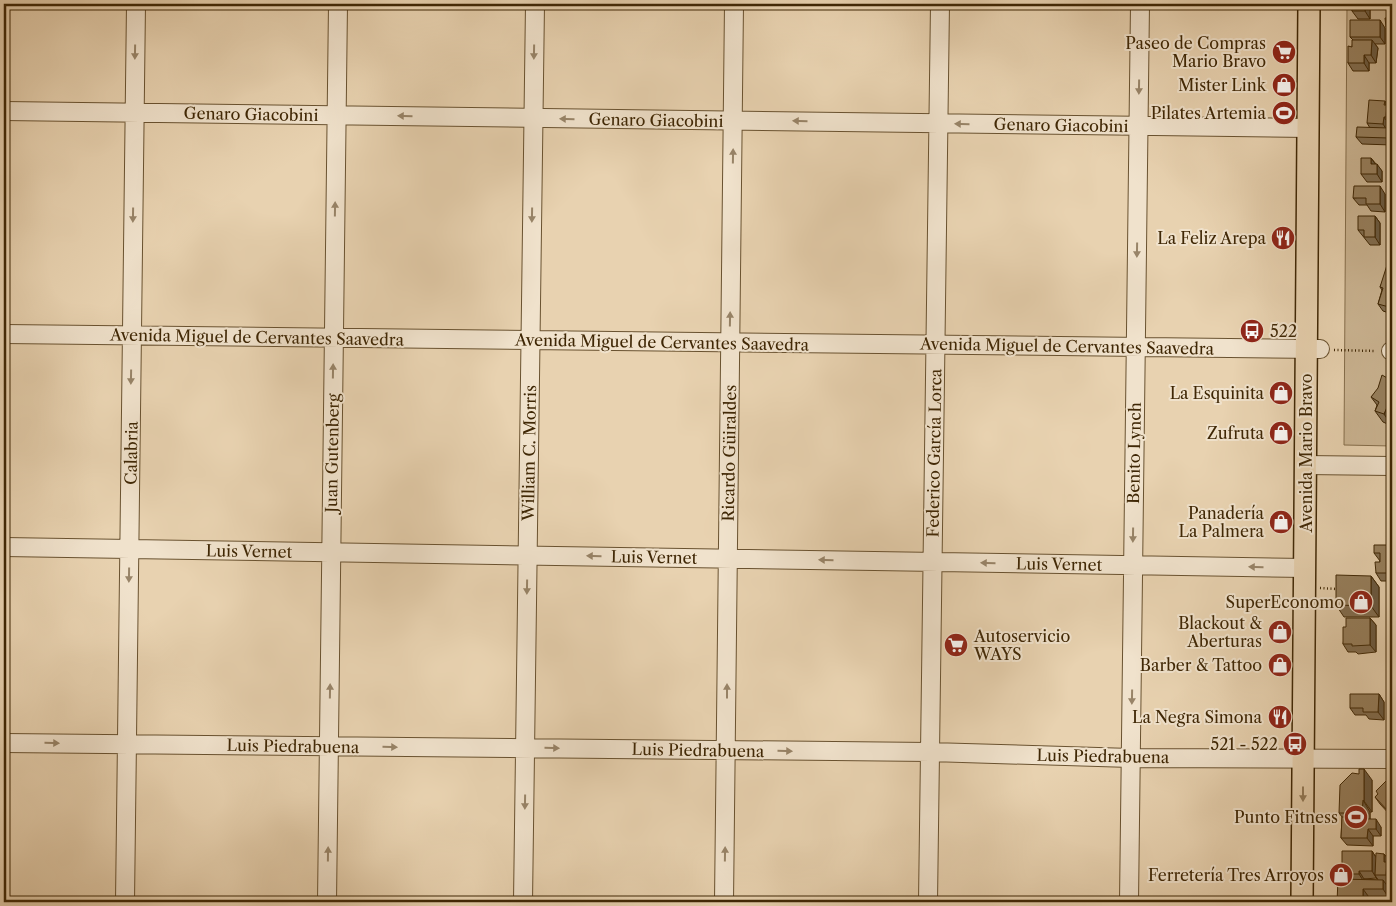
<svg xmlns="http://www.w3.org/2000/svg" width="1396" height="906" font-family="'Libre Caslon Text',serif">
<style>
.green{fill:#cbb593;stroke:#856e4c}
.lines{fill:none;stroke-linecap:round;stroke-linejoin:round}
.minor-casing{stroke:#695230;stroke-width:20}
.major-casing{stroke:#3f2705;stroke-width:24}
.path{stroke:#3f2705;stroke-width:2.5;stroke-dasharray:1 2.5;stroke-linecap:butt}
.minor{stroke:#f0e2cc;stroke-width:18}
.major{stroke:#e8d2b0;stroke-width:21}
.wall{fill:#826e51;stroke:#3f2705;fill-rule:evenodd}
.shaded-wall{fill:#6a5a42;stroke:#3f2705}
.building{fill:#97805e;stroke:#3f2705}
.oneway{fill:#988468}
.oneway2{fill:#947c5a}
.labels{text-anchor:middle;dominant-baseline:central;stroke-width:4;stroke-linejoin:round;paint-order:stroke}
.poi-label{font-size:16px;fill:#3f2705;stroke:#f0e2cc;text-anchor:end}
.street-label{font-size:16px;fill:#3f2705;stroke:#f0e2cc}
</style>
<rect width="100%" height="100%" fill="#e8d2b0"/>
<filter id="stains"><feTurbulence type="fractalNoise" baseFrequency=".004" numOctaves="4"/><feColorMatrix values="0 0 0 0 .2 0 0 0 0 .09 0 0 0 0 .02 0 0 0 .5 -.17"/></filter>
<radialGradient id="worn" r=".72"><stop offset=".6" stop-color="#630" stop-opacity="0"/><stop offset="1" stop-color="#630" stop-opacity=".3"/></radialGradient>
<!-- green -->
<path class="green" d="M 1347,4 L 1392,4 L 1392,446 L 1344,445 Z"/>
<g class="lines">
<!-- minor casing -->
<g class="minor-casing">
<path id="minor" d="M 4,111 L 1308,128
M 4,334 L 1320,349
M 1391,351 L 1392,351
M 1305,465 L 1392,466
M 4,547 L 1305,568
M 4,743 L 930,752 L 1131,758 L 1392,759
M 125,902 L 136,4
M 327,902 L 338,4
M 523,902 L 535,4
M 724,902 L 734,4
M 928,902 L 940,4
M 1129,902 L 1140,4"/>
</g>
<!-- major casing -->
<g class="major-casing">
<path id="major" d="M 1302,902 L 1309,4"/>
</g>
<!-- path -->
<path class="path" d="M 1334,350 L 1376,351
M 1320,588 L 1337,589"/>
<!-- minor -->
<use href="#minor" class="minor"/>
<!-- major -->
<use href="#major" class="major"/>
</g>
<!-- wall -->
<path class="wall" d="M 1349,4 L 1387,4 L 1387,9 L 1370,9 L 1370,19 L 1358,19 L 1352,11 L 1352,9 Z
M 1392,18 L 1392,31 L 1388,31 L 1386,27 Z
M 1385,28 L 1385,44 L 1375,44 L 1378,48 L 1376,63 L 1369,63 L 1369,71 L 1353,71 L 1348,63 L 1352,47 L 1353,40 L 1350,37 Z
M 1390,108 L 1392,112 L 1391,125 L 1389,124 L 1389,128 L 1392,132 L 1392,145 L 1362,144 L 1356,137 L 1370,128 L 1367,123 Z
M 1371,158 L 1382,171 L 1382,182 L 1367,182 L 1361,174 Z
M 1385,194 L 1385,212 L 1371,211 L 1367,205 L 1359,205 L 1353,198 Z
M 1375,216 L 1380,223 L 1380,245 L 1370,245 L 1358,230 Z
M 1392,263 L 1392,314 L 1383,311 L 1378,304 L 1382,290 L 1380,287 Z
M 1392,370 L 1392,426 L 1383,422 L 1375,411 L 1377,405 L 1371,397 L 1389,379 Z
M 1392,533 L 1392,601 L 1387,593 L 1387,581 L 1381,581 L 1376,573 L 1380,561 L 1374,553 L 1387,545 L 1390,541 Z
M 1371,576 L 1379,587 L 1379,617 L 1344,617 L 1336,605 Z
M 1370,618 L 1376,625 L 1376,652 L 1358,654 L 1356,652 L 1348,652 L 1343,644 L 1346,627 Z
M 1379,694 L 1384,702 L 1384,720 L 1369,719 L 1366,715 L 1355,715 L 1350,708 Z
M 1372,780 L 1372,812 L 1370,812 L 1370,819 L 1381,827 L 1381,836 L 1373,836 L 1373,846 L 1347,845 L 1341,838 L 1342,817 L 1339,813 Z
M 1389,782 L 1392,782 L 1392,817 L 1380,804 L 1375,797 Z
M 1372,851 L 1375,856 L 1384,854 L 1390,861 L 1390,866 L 1392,870 L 1392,902 L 1387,901 L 1371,900 L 1347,878 L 1342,871 ZM 1377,878 L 1378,880 L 1364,879 Z"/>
<!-- shaded-wall -->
<path class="shaded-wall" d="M 1365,4 L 1366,4 L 1370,9 L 1370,19 L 1365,11 Z
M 1383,4 L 1387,4 L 1387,9 Z
M 1380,20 L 1385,28 L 1385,44 L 1380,37 Z
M 1372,40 L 1378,48 L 1376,63 L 1371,55 Z
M 1364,55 L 1369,63 L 1369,71 L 1364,63 Z
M 1385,101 L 1392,112 L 1391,125 L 1386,117 Z
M 1384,117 L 1389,124 L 1388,132 L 1383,124 Z
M 1389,128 L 1392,132 L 1392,142 L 1389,138 Z
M 1371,158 L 1376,165 L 1371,164 Z
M 1377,164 L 1382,171 L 1382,182 L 1377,174 Z
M 1380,186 L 1385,194 L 1385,212 L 1380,204 Z
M 1375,216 L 1380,223 L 1380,245 L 1375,237 Z
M 1392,296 L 1392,312 L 1389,307 Z
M 1388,405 L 1392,412 L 1392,426 L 1384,414 Z
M 1371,576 L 1379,587 L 1379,617 L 1371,606 Z
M 1370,618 L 1376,625 L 1376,652 L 1370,645 Z
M 1379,694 L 1384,702 L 1384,720 L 1378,712 Z
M 1364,769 L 1372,780 L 1372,812 L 1364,801 Z
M 1363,800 L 1370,812 L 1370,827 L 1365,819 L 1365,817 L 1362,813 Z
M 1376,819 L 1381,827 L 1381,836 L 1376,829 Z
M 1368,829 L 1373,836 L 1373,846 L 1367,838 Z
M 1372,851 L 1377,859 L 1375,875 L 1377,879 L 1372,871 Z
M 1384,854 L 1390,861 L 1390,866 L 1392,870 L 1392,883 L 1386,875 L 1384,862 Z
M 1359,871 L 1364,879 L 1364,882 L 1359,874 Z
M 1383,880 L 1391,891 L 1391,901 L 1383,889 Z
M 1363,889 L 1371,900 L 1371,902 L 1363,902 Z"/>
<!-- building -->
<path class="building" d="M 1352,4 L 1365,4 L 1365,11 L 1352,11 Z
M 1385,18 L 1392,18 L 1392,27 L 1386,27 Z
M 1350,20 L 1380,20 L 1380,37 L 1350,37 Z
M 1352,40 L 1372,40 L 1371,55 L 1364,55 L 1364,63 L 1348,63 L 1348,46 L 1352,47 Z
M 1369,100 L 1385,101 L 1384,105 L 1387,105 L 1386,117 L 1384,117 L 1383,124 L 1367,123 Z
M 1357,127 L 1389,128 L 1389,138 L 1356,137 Z
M 1361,158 L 1371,158 L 1371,164 L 1377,164 L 1377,174 L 1361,174 Z
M 1354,186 L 1380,186 L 1380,204 L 1366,204 L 1366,198 L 1353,198 Z
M 1358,216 L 1375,216 L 1375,237 L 1364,237 L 1364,230 L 1358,230 Z
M 1388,262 L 1392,263 L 1392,296 L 1389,307 L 1378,304 L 1383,288 L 1380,287 Z
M 1392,370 L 1392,404 L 1391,406 L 1388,405 L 1384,414 L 1375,411 L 1379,402 L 1371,397 L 1378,388 L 1382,375 L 1389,379 Z
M 1390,533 L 1392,533 L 1392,541 L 1390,541 Z
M 1388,541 L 1392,541 L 1392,593 L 1387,593 Z
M 1374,545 L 1387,545 L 1387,573 L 1376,573 L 1375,562 L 1380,562 L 1380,553 L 1374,553 Z
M 1336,575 L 1371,576 L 1371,606 L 1336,605 Z
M 1346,618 L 1370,618 L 1370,645 L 1352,646 L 1352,644 L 1343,644 L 1343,627 L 1346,627 Z
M 1350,694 L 1379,694 L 1378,712 L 1363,712 L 1363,708 L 1350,708 Z
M 1359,769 L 1364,769 L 1364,801 L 1363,800 L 1362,813 L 1339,813 L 1340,785 L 1352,773 L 1359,774 Z
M 1387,780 L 1389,782 L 1391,780 L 1392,782 L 1392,808 L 1388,811 L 1375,797 L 1378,794 L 1376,791 Z
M 1342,817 L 1365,817 L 1365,819 L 1376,819 L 1376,829 L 1368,829 L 1367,838 L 1341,838 Z
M 1389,848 L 1392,848 L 1392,855 L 1389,855 Z
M 1342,851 L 1372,851 L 1372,871 L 1359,871 L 1359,874 L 1345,874 L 1345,871 L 1342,871 Z
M 1376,853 L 1384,854 L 1384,862 L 1387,862 L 1386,875 L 1375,875 Z
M 1387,876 L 1392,876 L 1392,902 L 1387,902 Z
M 1338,879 L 1383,880 L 1383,889 L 1363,889 L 1363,902 L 1337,902 Z"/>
<!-- one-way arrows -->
<defs><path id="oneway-solid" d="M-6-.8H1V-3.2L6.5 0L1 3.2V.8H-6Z" transform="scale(1.25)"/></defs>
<g class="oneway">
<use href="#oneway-solid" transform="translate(135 52) rotate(91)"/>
<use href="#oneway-solid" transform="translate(534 52) rotate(91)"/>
<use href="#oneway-solid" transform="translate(1139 87) rotate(91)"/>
<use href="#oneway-solid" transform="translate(405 116) rotate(-179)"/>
<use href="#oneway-solid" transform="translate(567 119) rotate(-179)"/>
<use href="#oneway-solid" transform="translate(800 121) rotate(-179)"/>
<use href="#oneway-solid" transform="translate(962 124) rotate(-179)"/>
<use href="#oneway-solid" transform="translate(733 156) rotate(-89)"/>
<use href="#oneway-solid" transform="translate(335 209) rotate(-89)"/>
<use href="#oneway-solid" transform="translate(133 215) rotate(91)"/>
<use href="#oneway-solid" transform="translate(532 215) rotate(91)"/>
<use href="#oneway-solid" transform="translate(1137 250) rotate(91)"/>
<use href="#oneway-solid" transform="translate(730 319) rotate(-89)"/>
<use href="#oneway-solid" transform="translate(333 371) rotate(-89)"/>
<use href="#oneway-solid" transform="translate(131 377) rotate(91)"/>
<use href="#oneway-solid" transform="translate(1133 535) rotate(91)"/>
<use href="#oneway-solid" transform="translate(594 556) rotate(-179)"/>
<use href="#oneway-solid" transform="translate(826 560) rotate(-179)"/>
<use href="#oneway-solid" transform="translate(988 563) rotate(-179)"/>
<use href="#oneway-solid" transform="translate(1256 567) rotate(-179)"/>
<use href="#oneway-solid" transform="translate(129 575) rotate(91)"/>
<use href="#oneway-solid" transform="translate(527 587) rotate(91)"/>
<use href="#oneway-solid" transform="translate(330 691) rotate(-89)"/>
<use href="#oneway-solid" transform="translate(727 691) rotate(-90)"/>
<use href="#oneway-solid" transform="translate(1132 697) rotate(91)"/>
<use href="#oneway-solid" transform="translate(52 743) rotate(1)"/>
<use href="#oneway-solid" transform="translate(390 747) rotate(1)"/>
<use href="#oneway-solid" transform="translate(552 748) rotate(1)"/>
<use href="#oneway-solid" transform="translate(785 751) rotate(1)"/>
<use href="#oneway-solid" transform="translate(525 802) rotate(91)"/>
<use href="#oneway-solid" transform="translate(328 854) rotate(-89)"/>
<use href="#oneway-solid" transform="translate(725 854) rotate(-89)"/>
</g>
<use class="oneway2" href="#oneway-solid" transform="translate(1303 794) rotate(90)"/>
<!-- icons -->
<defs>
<g id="supermarket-disc" transform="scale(1.25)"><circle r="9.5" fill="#8f2418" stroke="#f0e2cc"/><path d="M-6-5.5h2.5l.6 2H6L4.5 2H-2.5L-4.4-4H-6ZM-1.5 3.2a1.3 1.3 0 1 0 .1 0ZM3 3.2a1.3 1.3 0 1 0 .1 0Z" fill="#fff"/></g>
<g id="shop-disc" transform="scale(1.25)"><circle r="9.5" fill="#8f2418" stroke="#f0e2cc"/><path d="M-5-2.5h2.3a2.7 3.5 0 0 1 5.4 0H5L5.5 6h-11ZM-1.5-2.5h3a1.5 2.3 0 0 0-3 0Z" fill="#fff"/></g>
<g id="stadium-disc" transform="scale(1.25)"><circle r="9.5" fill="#8f2418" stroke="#f0e2cc"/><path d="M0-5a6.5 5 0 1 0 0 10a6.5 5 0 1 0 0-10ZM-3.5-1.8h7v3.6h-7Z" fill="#fff"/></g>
<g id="restaurant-disc" transform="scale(1.25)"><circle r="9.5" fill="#8f2418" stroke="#f0e2cc"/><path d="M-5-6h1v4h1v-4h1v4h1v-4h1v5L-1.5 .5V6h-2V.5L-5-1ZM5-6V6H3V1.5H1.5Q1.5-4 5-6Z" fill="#fff"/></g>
<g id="bus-disc" transform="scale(1.25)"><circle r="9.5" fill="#8f2418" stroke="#f0e2cc"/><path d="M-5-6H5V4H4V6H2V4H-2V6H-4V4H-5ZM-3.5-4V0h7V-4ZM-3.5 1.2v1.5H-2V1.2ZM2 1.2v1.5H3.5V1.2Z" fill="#fff"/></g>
</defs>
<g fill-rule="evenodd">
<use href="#supermarket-disc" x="1284" y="52"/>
<use href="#shop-disc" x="1284" y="85"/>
<use href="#stadium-disc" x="1284" y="113"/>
<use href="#restaurant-disc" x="1283" y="238"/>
<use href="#bus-disc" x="1252" y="331"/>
<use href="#shop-disc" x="1281" y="393"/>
<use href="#shop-disc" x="1281" y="433"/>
<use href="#shop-disc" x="1281" y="522"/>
<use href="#shop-disc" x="1361" y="602"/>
<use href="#shop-disc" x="1280" y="632"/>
<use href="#supermarket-disc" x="956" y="645"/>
<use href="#shop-disc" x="1280" y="665"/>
<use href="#restaurant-disc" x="1280" y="717"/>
<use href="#bus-disc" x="1295" y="744"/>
<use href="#stadium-disc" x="1356" y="817"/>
<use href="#shop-disc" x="1341" y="875"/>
</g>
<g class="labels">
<!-- poi labels -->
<g class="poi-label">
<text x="1266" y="43">Paseo de Compras<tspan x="1266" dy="18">Mario Bravo</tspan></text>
<text x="1266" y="85">Mister Link</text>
<text x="1266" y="113">Pilates Artemia</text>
<text x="1266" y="238">La Feliz Arepa</text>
<text x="1270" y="331" text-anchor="start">522</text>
<text x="1264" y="393">La Esquinita</text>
<text x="1264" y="433">Zufruta</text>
<text x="1264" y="513">Panadería<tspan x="1264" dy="18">La Palmera</tspan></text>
<text x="1344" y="602">SuperEconomo</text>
<text x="1262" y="623">Blackout &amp;<tspan x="1262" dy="18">Aberturas</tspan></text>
<text x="974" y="636" text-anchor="start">Autoservicio<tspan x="974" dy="18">WAYS</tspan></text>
<text x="1262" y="665">Barber &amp; Tattoo</text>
<text x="1262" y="717">La Negra Simona</text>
<text x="1278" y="744">521 - 522</text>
<text x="1338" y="817">Punto Fitness</text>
<text x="1324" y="875">Ferretería Tres Arroyos</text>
</g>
<!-- street labels -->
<g class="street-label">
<text transform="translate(251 114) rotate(1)">Genaro Giacobini</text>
<text transform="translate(656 120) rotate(1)">Genaro Giacobini</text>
<text transform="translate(1061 125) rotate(1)">Genaro Giacobini</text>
<text transform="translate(257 337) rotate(1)">Avenida Miguel de Cervantes Saavedra</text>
<text transform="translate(662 342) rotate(1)">Avenida Miguel de Cervantes Saavedra</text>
<text transform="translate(1067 346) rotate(1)">Avenida Miguel de Cervantes Saavedra</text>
<text transform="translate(131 453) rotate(-89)">Calabria</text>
<text transform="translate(332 453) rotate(-89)">Juan Gutenberg</text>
<text transform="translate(529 453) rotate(-89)">William C. Morris</text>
<text transform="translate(729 453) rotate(-89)">Ricardo Güiraldes</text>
<text transform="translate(934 453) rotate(-89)">Federico García Lorca</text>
<text transform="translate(1134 453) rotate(-89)">Benito Lynch</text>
<text transform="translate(1306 453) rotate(-90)">Avenida Mario Bravo</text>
<text transform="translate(249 551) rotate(1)">Luis Vernet</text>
<text transform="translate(654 557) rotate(1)">Luis Vernet</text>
<text transform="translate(1059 564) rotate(1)">Luis Vernet</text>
<text transform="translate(293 746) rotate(1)">Luis Piedrabuena</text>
<text transform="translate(698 750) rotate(1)">Luis Piedrabuena</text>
<text transform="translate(1103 756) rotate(1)">Luis Piedrabuena</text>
</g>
</g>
<!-- margin -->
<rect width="1396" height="906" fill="none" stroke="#e8d2b0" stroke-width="20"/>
<rect x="5" y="5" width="1386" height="896" fill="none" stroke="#3f2705" stroke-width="2.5"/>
<rect x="10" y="10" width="1376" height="886" fill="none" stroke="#3f2705"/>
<rect width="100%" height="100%" filter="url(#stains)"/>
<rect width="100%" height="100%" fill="url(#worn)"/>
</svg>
